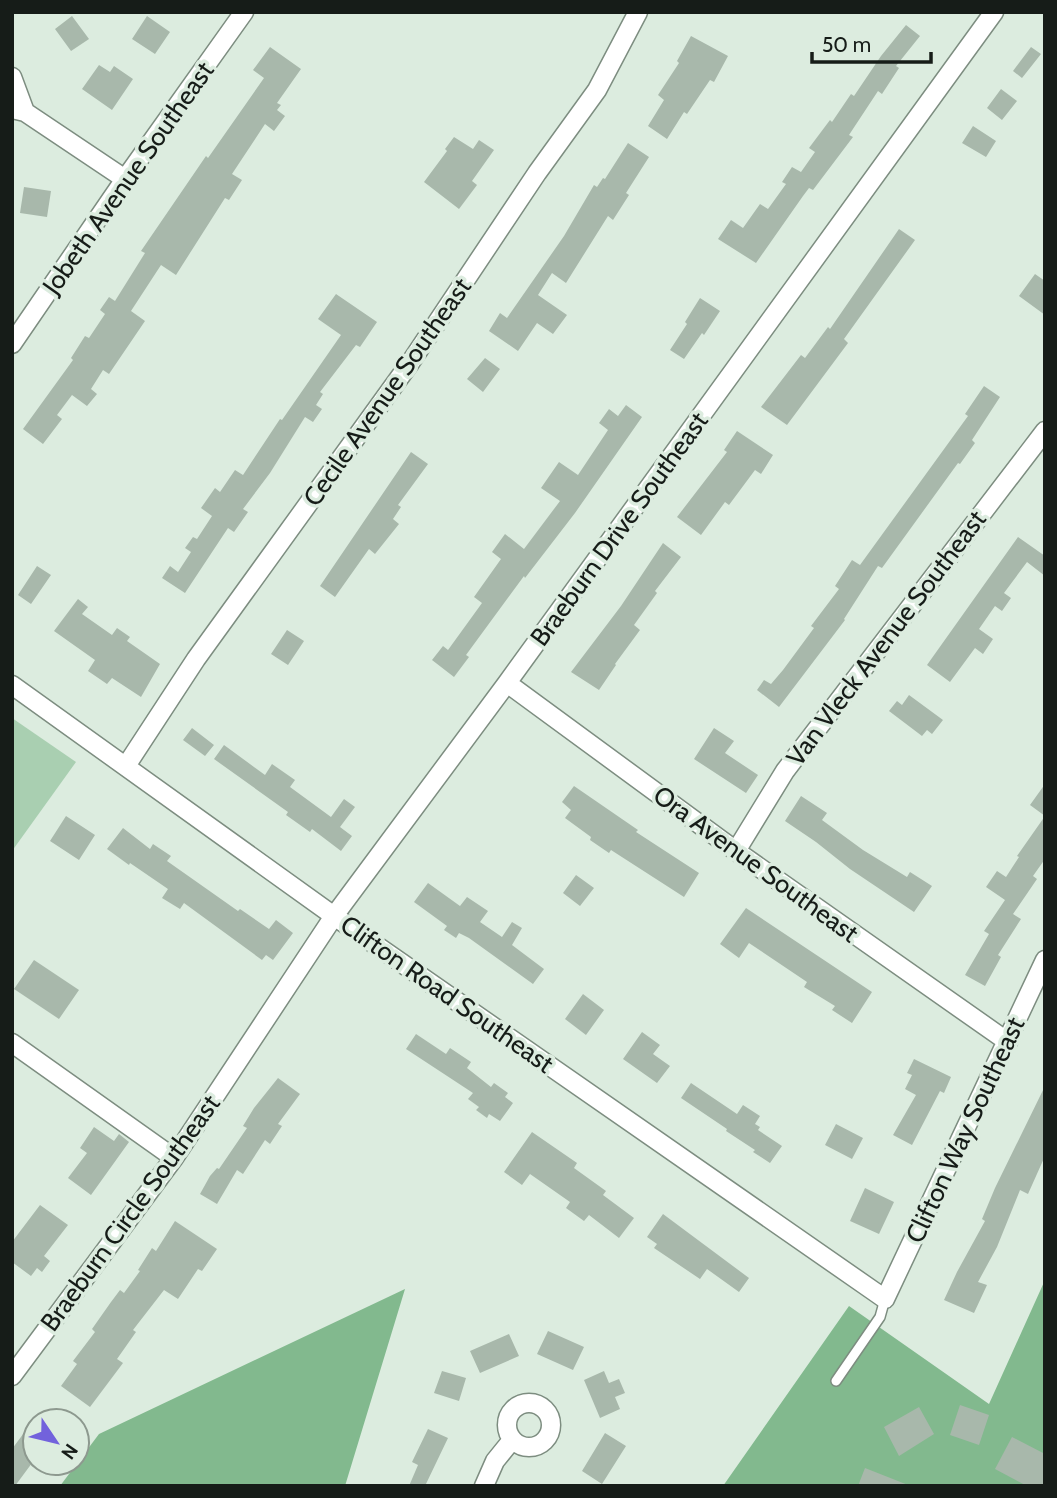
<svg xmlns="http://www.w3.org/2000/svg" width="1057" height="1498" font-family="Cabin,sans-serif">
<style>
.green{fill:#a9cfb1}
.forest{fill:#82b98e}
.building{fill:#a8b8ab}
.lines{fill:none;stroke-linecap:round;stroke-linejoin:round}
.service-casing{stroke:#7d8d80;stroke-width:12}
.minor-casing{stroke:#7d8d80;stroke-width:21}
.service{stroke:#fff;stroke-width:9}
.minor{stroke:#fff;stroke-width:18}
.labels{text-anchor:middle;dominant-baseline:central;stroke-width:7;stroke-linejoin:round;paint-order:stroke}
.street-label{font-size:26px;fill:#161c18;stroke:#dcecdf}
</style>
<rect width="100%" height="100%" fill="#dcecdf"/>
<!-- green -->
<path class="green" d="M 12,718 L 76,762 L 12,851 Z"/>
<!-- forest -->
<path class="forest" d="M 1045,1280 L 1045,1486 L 723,1486 L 849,1306 L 989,1404 Z
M 405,1289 L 345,1486 L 60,1486 L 99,1434 Z"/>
<!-- building -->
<path class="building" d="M 72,16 L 89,39 L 71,51 L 55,29 Z
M 147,16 L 170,32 L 155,54 L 132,39 Z
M 906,25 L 920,36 L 896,66 L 899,68 L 882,94 L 878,91 L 849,135 L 853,137 L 813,190 L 809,188 L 803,196 L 756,263 L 718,239 L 731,220 L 743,228 L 760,204 L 768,209 L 786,184 L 782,182 L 792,167 L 801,172 L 815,152 L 809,148 L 830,120 L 832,122 L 851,94 L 854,96 L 881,56 Z
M 691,36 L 728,56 L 714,82 L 710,80 L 687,114 L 684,112 L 667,139 L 648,126 L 664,100 L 658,95 L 679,63 L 677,61 Z
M 270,47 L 301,69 L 277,103 L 281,105 L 277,110 L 285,116 L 274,131 L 265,124 L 232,174 L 242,180 L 229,200 L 225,198 L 176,275 L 161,265 L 131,311 L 145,321 L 109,374 L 103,370 L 91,389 L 97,394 L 87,406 L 72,395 L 57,415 L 62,419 L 43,444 L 23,429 L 73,360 L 71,358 L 85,336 L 89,338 L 105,314 L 100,310 L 109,297 L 115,301 L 145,253 L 141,251 L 206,156 L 208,158 L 264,78 L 253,70 Z
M 1031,47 L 1041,54 L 1022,78 L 1013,71 Z
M 99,65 L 110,72 L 114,66 L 133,79 L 112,110 L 82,89 Z
M 1001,89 L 1017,101 L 1002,120 L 987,108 Z
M 973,126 L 996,141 L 986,157 L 962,143 Z
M 454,137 L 473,149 L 479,140 L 494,150 L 472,181 L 477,185 L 459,209 L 424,182 L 447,151 L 445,149 Z
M 628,143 L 649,157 L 626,193 L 629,195 L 613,220 L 608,216 L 566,283 L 552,273 L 538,295 L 567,315 L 553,334 L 537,323 L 518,351 L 489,331 L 500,313 L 507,318 L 564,236 L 594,185 L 597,187 L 603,178 L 605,179 Z
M 24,187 L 51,191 L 47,217 L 20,213 Z
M 899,229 L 915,240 L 844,339 L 848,343 L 787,425 L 761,407 L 801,355 L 805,358 L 828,327 L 830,329 Z
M 1035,274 L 1045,281 L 1045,315 L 1019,296 Z
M 336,294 L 377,322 L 360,347 L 356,345 L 320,392 L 323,394 L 316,405 L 322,409 L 313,422 L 305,417 L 270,473 L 243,509 L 248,512 L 234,532 L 228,528 L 185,593 L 162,578 L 170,566 L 178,572 L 191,552 L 185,548 L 193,537 L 197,539 L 212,516 L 201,508 L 215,488 L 220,492 L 235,470 L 243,475 L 280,419 L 282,420 L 341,335 L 318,319 Z
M 700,298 L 720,311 L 704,335 L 702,333 L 684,359 L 670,350 L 687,324 L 685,322 Z
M 485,358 L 500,369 L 483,392 L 467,379 Z
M 984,386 L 1000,397 L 972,440 L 975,443 L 960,464 L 958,463 L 882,568 L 878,566 L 844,619 L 845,620 L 779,707 L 757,690 L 764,680 L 771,684 L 783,670 L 814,628 L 811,626 L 839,589 L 835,586 L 852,560 L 860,565 L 968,416 L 965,414 Z
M 626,405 L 642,417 L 575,513 L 525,578 L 524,576 L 466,655 L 469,657 L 454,677 L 432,660 L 443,646 L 448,650 L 482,603 L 474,597 L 501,559 L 492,552 L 505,534 L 524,549 L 560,501 L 541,488 L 559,462 L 578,475 L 608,430 L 599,423 L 609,409 L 618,416 Z
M 737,431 L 773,455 L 761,474 L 755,470 L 729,505 L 725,502 L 701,535 L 677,517 L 727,452 L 724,450 Z
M 411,452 L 428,464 L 398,505 L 401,507 L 393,519 L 399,524 L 375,554 L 369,549 L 335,597 L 320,586 Z
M 1018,537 L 1045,556 L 1045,576 L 1027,562 L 1004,593 L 1011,598 L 1002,611 L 995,606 L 979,629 L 993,639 L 983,654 L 975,648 L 950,682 L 927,665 Z
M 663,543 L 681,557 L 655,591 L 657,593 L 634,625 L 640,630 L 615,664 L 616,665 L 599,690 L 571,672 L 621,606 Z
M 37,566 L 51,575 L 31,604 L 18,595 Z
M 78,599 L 88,607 L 82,614 L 112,635 L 117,628 L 130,637 L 127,641 L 160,664 L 141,697 L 112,678 L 107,684 L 88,671 L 95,660 L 54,631 Z
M 287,630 L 304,641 L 288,665 L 271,654 Z
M 909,695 L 943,720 L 932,734 L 927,730 L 922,736 L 889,711 L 897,701 L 902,705 Z
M 192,728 L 214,745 L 205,756 L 183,740 Z
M 714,728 L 734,741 L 725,753 L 758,775 L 746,793 L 694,759 Z
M 224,745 L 265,775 L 272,764 L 295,780 L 290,787 L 331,817 L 344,799 L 355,807 L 340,827 L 352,836 L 341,851 L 312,829 L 310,832 L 286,815 L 288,812 L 214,759 Z
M 1045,784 L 1045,859 L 1033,876 L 1037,879 L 1013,914 L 1021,919 L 998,955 L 1001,957 L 985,986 L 965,975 L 989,934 L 984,931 L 1005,900 L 986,887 L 997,871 L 1006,877 L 1019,857 L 1017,856 L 1045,816 L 1030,805 Z
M 574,786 L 638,830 L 636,832 L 699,873 L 684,897 L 611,850 L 609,853 L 590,840 L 591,837 L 565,818 L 571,810 L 562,802 Z
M 801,796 L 827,813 L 822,820 L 863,850 L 907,877 L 910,872 L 932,886 L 914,912 L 850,869 L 816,842 L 785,821 Z
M 66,816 L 95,835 L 79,860 L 50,841 Z
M 123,828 L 150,849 L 153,844 L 171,856 L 167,861 L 238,911 L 240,909 L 269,929 L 276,920 L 293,933 L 273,960 L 266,955 L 262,960 L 184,903 L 180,909 L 162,898 L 168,889 L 130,863 L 129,865 L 107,849 Z
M 576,875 L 594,888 L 580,906 L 563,893 Z
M 428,883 L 460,906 L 467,897 L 488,911 L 480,922 L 502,937 L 512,922 L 522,928 L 512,945 L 544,969 L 533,984 L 469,938 L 459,933 L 456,938 L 444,930 L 447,926 L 414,902 Z
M 746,908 L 872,992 L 852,1023 L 832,1010 L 835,1006 L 804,987 L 807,982 L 749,943 L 739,958 L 720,944 Z
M 34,960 L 79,990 L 59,1019 L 14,989 Z
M 583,994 L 604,1010 L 586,1035 L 565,1019 Z
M 642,1032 L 660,1045 L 653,1054 L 670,1066 L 657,1083 L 623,1059 Z
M 416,1034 L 446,1054 L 450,1048 L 471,1062 L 467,1068 L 491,1087 L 494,1083 L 508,1093 L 505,1097 L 513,1103 L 500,1121 L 489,1114 L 487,1118 L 476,1110 L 479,1107 L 468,1099 L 473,1093 L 406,1049 Z
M 914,1059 L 951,1077 L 944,1093 L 940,1091 L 912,1145 L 893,1135 L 916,1095 L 905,1089 L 912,1075 L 907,1073 Z
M 278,1078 L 300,1094 L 278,1124 L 282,1126 L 270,1144 L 265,1140 L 243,1174 L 237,1170 L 217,1204 L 200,1194 L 210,1176 L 217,1168 L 219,1169 L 247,1128 L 243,1126 L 254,1108 Z
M 691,1083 L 737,1114 L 743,1105 L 760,1116 L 755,1124 L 760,1127 L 758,1130 L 782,1146 L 770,1163 L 753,1152 L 755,1150 L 726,1131 L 727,1129 L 681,1098 Z
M 1045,1086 L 1045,1156 L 1028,1194 L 1020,1190 L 997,1247 L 978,1282 L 987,1285 L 974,1313 L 944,1300 L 957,1272 L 985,1221 L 982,1219 L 995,1188 Z
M 836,1124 L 863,1138 L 852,1159 L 825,1145 Z
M 94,1127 L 114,1141 L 119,1134 L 129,1142 L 91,1195 L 68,1178 L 87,1153 L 80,1148 Z
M 532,1132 L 577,1163 L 574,1168 L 606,1191 L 603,1195 L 634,1218 L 619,1238 L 589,1215 L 584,1221 L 566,1208 L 570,1202 L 530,1174 L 522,1185 L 504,1172 Z
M 865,1188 L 894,1202 L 879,1234 L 850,1221 Z
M 40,1205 L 68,1225 L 44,1256 L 50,1261 L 42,1272 L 37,1268 L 31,1276 L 12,1262 L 12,1242 Z
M 663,1214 L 749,1278 L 739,1292 L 707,1269 L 700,1279 L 654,1248 L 657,1244 L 647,1237 Z
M 175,1221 L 217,1249 L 202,1271 L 198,1269 L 178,1299 L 164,1290 L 133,1330 L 136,1332 L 117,1359 L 123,1363 L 90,1407 L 61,1386 L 77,1364 L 73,1361 L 95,1332 L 92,1329 L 111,1302 L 120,1290 L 124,1293 L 140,1271 L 138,1270 L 152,1248 L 156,1251 Z
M 548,1331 L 584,1347 L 573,1370 L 537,1354 Z
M 509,1334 L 519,1356 L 480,1373 L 470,1351 Z
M 442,1371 L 466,1378 L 459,1401 L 434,1393 Z
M 604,1371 L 609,1383 L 619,1379 L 625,1393 L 615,1397 L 620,1409 L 600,1418 L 584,1380 Z
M 960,1405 L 989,1415 L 979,1445 L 950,1435 Z
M 919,1407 L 934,1434 L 899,1456 L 884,1427 Z
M 35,1418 L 35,1459 L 15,1486 L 12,1486 L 12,1449 Z
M 428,1429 L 448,1438 L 425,1486 L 409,1486 L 418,1465 L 412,1462 Z
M 605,1433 L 626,1446 L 602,1484 L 582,1471 Z
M 1012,1437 L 1045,1454 L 1045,1486 L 1027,1486 L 995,1469 Z
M 865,1468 L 908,1485 L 908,1486 L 858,1486 Z"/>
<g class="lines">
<!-- service casing -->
<g class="service-casing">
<path id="service" d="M 836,1381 L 880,1317 L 885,1299"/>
</g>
<!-- minor casing -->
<g class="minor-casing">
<path id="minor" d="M 12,77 L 25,112
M 12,109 L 25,112 L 125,179
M 12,344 L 125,179 L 244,12
M 507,683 L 736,851 L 1008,1042
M 12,685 L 334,916 L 885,1299 L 1045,960
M 126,766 L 196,659 L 410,363 L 537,173 L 597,90 L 638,12
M 736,851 L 785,771 L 1045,431
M 12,1043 L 174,1158
M 12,1376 L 174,1158 L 334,916 L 507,683 L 994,12
M507 1425a22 22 0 1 1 44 0a22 22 0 1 1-44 0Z
M 484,1486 L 495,1461 L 512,1440"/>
</g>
<!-- service -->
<use href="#service" class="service"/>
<!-- minor -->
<use href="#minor" class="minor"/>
</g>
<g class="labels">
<!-- street labels -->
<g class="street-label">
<text transform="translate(128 178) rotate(-55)">Jobeth Avenue Southeast</text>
<text transform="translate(387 392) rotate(-55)">Cecile Avenue Southeast</text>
<text transform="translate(619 529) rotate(-54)">Braeburn Drive Southeast</text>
<text transform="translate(886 638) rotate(-53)">Van Vleck Avenue Southeast</text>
<text transform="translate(756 864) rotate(36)">Ora Avenue Southeast</text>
<text transform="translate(447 994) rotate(35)">Clifton Road Southeast</text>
<text transform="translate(965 1130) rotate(-65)">Clifton Way Southeast</text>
<text transform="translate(130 1213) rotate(-54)">Braeburn Circle Southeast</text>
</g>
</g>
<!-- border -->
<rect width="1057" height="1498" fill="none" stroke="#161c18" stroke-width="28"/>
<!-- north arrow -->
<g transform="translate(56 1442) rotate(125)"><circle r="33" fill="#dcecdf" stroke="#8d998f" stroke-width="2"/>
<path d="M0-5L12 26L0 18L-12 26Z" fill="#7262dc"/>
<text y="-10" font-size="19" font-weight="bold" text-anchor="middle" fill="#161c18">N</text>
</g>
<!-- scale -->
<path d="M812 52v10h119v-10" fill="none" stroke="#161c18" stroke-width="3.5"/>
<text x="822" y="52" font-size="21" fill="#161c18" stroke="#dcecdf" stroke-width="5" paint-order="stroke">50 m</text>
</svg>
